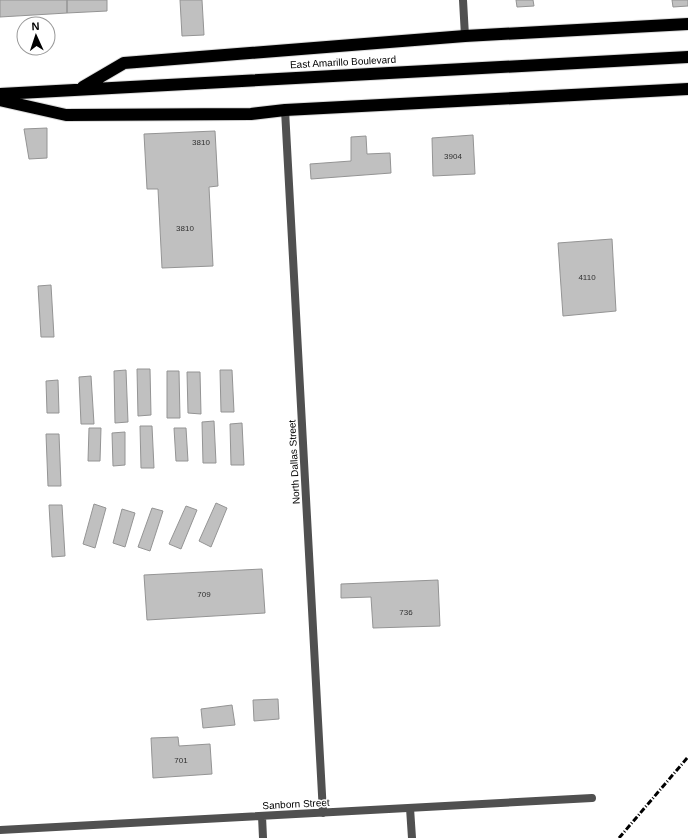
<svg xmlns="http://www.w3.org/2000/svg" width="688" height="838" font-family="Helvetica,sans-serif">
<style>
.building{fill:#c0c0c0;stroke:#949494}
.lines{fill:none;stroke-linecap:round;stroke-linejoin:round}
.highway-casing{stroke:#dbdbdb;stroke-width:14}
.lane{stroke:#505050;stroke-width:8}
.street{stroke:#505050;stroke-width:8}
.highway{stroke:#000;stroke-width:12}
.rail{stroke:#000;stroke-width:3;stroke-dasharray:6 2 1 2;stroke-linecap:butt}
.labels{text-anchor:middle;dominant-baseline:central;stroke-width:3;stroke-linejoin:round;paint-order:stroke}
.number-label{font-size:8px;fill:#303030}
.street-label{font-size:10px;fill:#000;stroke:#fff}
</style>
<rect width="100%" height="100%" fill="#fff"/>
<!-- building -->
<path class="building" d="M 0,0 L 67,0 L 67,13 L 0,17 Z
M 67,0 L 107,0 L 107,11 L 67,13 Z
M 180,0 L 202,0 L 204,35 L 182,36 Z
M 516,0 L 533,0 L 534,6 L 517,7 Z
M 672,0 L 688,0 L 688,6 L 673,7 Z
M 47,128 L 47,158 L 29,159 L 24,129 Z
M 215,131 L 218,186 L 209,187 L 213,266 L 162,268 L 158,189 L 147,189 L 144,134 Z
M 473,135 L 475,174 L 433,176 L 432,138 Z
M 366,136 L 367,154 L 390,153 L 391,173 L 311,179 L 310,164 L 351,161 L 351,137 Z
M 612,239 L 616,311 L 563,316 L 558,243 Z
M 51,285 L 54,337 L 41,337 L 38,286 Z
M 137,369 L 150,369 L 151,415 L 138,416 Z
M 126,370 L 128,422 L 115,423 L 114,371 Z
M 220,370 L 232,370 L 234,412 L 221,412 Z
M 167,371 L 179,371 L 180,418 L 167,418 Z
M 187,372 L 200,372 L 201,414 L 188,413 Z
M 91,376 L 94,424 L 81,424 L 79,377 Z
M 58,380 L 59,413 L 47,413 L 46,381 Z
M 214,421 L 216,463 L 203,463 L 202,422 Z
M 242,423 L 244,465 L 231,465 L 230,424 Z
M 140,426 L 152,426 L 154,468 L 141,468 Z
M 89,428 L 101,428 L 100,461 L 88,461 Z
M 174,428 L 186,428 L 188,461 L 176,461 Z
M 125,432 L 125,465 L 113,466 L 112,433 Z
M 46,434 L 59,434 L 61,486 L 48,486 Z
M 216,503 L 227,508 L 211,547 L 199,541 Z
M 94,504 L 106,508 L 95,548 L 83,544 Z
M 49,505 L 62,505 L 65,556 L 52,557 Z
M 186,506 L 197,510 L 181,549 L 169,544 Z
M 152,508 L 163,511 L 150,551 L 138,547 Z
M 122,509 L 135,513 L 125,547 L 113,543 Z
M 262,569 L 265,613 L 147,620 L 144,575 Z
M 438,580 L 440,626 L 373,628 L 371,597 L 341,598 L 341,584 Z
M 278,699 L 279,719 L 254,721 L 253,700 Z
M 232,705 L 235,725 L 203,728 L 201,709 Z
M 178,737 L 179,746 L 210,744 L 212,774 L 153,778 L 151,738 Z"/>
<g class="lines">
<!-- highway casing -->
<g class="highway-casing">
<path id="highway" d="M 83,87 L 124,63 L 465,36 L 688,24
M 0,94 L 688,57
M 0,100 L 66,115 L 251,114 L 285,110 L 688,89"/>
</g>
<!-- lane -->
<path class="lane" d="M 410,808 L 412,838"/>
<!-- street -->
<path class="street" d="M 463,0 L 465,36
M 285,110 L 323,813
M 262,816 L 263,838
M 0,830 L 592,798"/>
<!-- highway -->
<use href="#highway" class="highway"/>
<!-- rail -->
<path class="rail" d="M 619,838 L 688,757"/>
</g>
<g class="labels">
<!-- number labels -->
<g class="number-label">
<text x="201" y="142">3810</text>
<text x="453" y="156">3904</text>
<text x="185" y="228">3810</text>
<text x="587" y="277">4110</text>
<text x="204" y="594">709</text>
<text x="406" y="612">736</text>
<text x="181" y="760">701</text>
</g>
<!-- street labels -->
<g class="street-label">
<text transform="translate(343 62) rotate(-3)">East Amarillo Boulevard</text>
<text transform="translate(294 462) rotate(-93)">North Dallas Street</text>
<text transform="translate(296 804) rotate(-3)">Sanborn Street</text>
</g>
</g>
<!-- north arrow -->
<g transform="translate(36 36) rotate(357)"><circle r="19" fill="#ffffff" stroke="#999999"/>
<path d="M0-3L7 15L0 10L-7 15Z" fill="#000000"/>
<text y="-6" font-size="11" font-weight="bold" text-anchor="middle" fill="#000000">N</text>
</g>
</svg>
